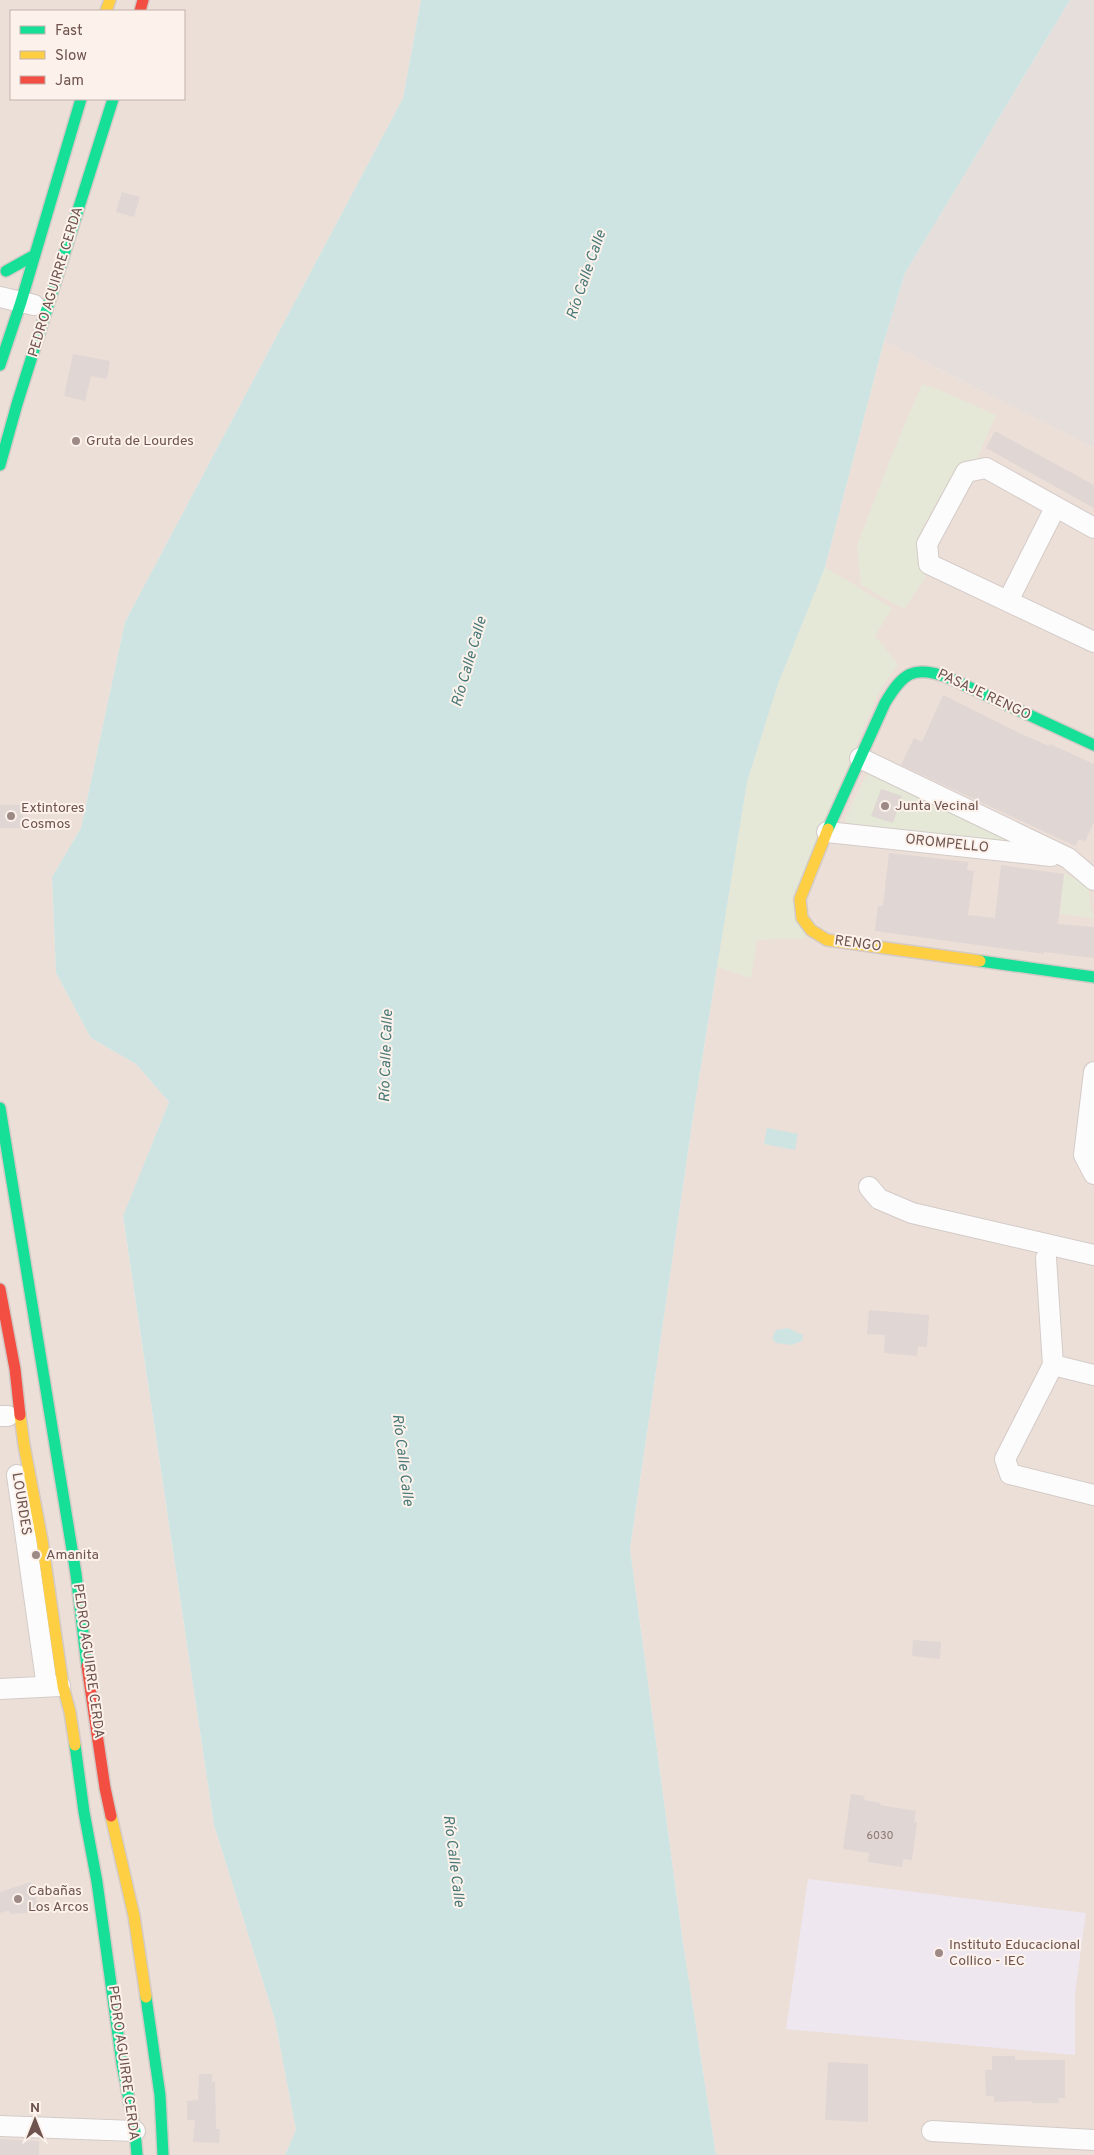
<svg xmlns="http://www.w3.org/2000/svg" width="1094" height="2155" font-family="Overpass,sans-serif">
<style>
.residential{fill:#ecdfd8;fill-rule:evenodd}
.industrial{fill:#e6dedb}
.education{fill:#eee7f0}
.green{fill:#e5e8d6}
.water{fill:#cee4e2}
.building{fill:#e0d6d3}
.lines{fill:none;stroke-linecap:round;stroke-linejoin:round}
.street-casing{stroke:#d3cbc8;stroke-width:22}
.fast-casing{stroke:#d3cac6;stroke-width:14}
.slow-casing{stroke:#d3cac6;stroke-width:14}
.jam-casing{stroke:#d3cac6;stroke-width:14}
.street{stroke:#fdfcfc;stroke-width:20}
.fast{stroke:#16e098;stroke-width:11}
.slow{stroke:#ffcf43;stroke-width:11}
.jam{stroke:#f24e42;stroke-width:11}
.poi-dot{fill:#9d8985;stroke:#fcf2eb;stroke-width:2}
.labels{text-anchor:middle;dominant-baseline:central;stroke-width:4;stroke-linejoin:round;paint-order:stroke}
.number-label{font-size:11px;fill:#8c7671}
.street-label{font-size:14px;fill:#6e534e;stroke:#fcf2eb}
.poi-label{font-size:14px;fill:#6e534e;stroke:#fcf2eb;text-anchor:start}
.water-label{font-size:15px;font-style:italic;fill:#477877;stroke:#fcf2eb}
</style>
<rect width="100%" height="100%" fill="#f4eeea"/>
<!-- residential -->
<path class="residential" d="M 0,0 L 421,0 L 403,98 L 125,622 L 81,828 L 52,877 L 56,973 L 91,1038 L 136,1064 L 169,1102 L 123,1217 L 214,1825 L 275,2020 L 296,2130 L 285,2155 L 0,2155 ZM 11,11 L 184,11 L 184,99 L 11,99 Z
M 884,341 L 1094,448 L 1094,2155 L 716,2155 L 683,1943 L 630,1549 L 696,1097 L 747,782 L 778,684 L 825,567 Z"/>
<!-- industrial -->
<path class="industrial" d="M 1070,0 L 1094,0 L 1094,448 L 884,341 L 905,273 Z"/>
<!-- education -->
<path class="education" d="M 808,1879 L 1086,1913 L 1075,1993 L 1075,2055 L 786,2029 Z"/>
<!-- green -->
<path class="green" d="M 922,384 L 937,389 L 996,415 L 976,461 L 967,461 L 957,466 L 918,536 C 916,552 917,562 926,576 L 904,609 L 861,585 L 857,546 L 893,452 Z
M 825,567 L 892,608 L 875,636 L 898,664 L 879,692 L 792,899 L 807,938 L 757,940 L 751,978 L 717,967 L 747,782 L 778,684 Z
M 870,768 L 1014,843 L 850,829 L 845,818 Z
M 1064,873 L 1089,885 L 1090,907 L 1094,918 L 1060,914 Z"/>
<!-- water -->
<path class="water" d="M 421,0 L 1070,0 L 905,273 L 884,341 L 825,567 L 778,684 L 747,782 L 696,1097 L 630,1549 L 683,1943 L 716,2155 L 285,2155 L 296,2130 L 275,2020 L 214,1825 L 123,1216 L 169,1102 L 136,1064 L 91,1038 L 56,973 L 52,877 L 81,828 L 125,622 L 403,98 Z
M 767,1128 L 798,1134 L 795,1150 L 764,1144 Z
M 788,1328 L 803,1335 L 802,1341 L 792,1345 L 776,1343 L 772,1338 L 776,1330 Z"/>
<!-- building -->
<path class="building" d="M 122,192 L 140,197 L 134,217 L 116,212 Z
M 73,354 L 110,361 L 107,379 L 91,376 L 85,401 L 64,396 Z
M 995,431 L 1094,485 L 1094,508 L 986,448 Z
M 943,695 L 1015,731 L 1049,746 L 1050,744 L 1094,764 L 1094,822 L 1085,842 L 1079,839 L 1075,846 L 901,765 L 914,738 L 922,742 Z
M 881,789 L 902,796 L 893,823 L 871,816 Z
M 0,805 L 23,805 L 23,828 L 0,828 Z
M 889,853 L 968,862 L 967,870 L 974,871 L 968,915 L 995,918 L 1001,865 L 1064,874 L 1058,924 L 1094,927 L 1094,958 L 1044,952 L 1044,954 L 875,931 L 878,906 L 883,906 Z
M 869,1310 L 929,1315 L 927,1347 L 918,1346 L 917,1356 L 884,1353 L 885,1335 L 867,1334 Z
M 913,1640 L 941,1642 L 940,1659 L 912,1656 Z
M 851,1794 L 865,1796 L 864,1800 L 881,1803 L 880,1805 L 916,1811 L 914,1822 L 917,1822 L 912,1860 L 903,1859 L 902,1867 L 868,1862 L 869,1853 L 843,1849 Z
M 31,1882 L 40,1912 L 10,1914 L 9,1910 L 0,1913 L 0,1892 Z
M 992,2056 L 1015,2056 L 1015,2060 L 1065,2060 L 1065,2098 L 1058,2098 L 1059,2103 L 1032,2103 L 1032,2101 L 994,2102 L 994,2096 L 986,2096 L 985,2070 L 992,2070 Z
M 828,2062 L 868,2064 L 868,2122 L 825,2120 Z
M 199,2074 L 212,2074 L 212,2082 L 215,2082 L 216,2129 L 220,2129 L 219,2143 L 193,2142 L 195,2120 L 187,2120 L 187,2101 L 198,2100 Z
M 0,2139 L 39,2141 L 39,2155 L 0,2155 Z"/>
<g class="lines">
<!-- street casing -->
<g class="street-casing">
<path id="street" d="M 0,297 L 34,305
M 1094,528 L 986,468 L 966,472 L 927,544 L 929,564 L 1094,642
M 1008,601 L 1055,508
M 860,758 L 1068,858 L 1094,880
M 827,832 L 1051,856
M 1094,1072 L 1084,1155 L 1094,1174
M 869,1187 L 879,1199 L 912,1213 L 1094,1255
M 1046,1258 L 1053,1365 L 1005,1459 L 1010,1474 L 1094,1495
M 1053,1365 L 1094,1375
M 0,1416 L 8,1416
M 17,1475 L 46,1680
M 0,1689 L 60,1686
M 0,2126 L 135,2131
M 932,2131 L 1094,2140"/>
</g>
<!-- fast casing -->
<g class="fast-casing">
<path id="fast" d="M 6,271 L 33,256
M 0,365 L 21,302 L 81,99
M 0,465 L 17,404 L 113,99
M 828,829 L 885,703 C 903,673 913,665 947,677 L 1094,745
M 980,961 L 1094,977
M 0,1108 L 76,1574 L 87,1666
M 75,1745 L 84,1812 L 97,1882 L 122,2064 L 135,2131 L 137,2155
M 146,1997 L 160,2095 L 163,2155"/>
</g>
<!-- slow casing -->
<g class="slow-casing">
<path id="slow" d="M 106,11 L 110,0
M 828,829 L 800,899 L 802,918 L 811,930 L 827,940 L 980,961
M 20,1415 L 24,1445 L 42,1540 L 63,1686 L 70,1712 L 75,1745
M 111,1816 L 134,1916 L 146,1997"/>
</g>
<!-- jam casing -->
<g class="jam-casing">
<path id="jam" d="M 140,11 L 143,0
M 0,1289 L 15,1369 L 20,1415
M 87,1666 L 105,1788 L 111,1816"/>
</g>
<!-- street -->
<use href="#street" class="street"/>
<!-- fast -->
<use href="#fast" class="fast"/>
<!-- slow -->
<use href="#slow" class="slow"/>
<!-- jam -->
<use href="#jam" class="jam"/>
</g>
<!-- markers -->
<g class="poi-dot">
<circle cx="76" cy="441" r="5"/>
<circle cx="885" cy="806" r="5"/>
<circle cx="11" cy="816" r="5"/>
<circle cx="36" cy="1555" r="5"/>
<circle cx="18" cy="1899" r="5"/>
<circle cx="939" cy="1953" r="5"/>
</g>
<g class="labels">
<!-- number labels -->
<g class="number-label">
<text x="880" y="1836">6030</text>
</g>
<!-- street labels -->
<g class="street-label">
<text transform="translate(56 282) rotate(-73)">PEDRO AGUIRRE CERDA</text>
<text transform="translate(984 695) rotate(25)">PASAJE RENGO</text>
<text transform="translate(947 844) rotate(6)">OROMPELLO</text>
<text transform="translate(858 944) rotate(8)">RENGO</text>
<text transform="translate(21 1504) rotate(81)">LOURDES</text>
<text transform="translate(88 1661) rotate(82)">PEDRO AGUIRRE CERDA</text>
<text transform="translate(123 2063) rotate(82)">PEDRO AGUIRRE CERDA</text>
</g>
<!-- poi labels -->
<g class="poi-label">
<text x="86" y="441">Gruta de Lourdes</text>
<text x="895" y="806">Junta Vecinal</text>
<text x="21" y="808">Extintores<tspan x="21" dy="16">Cosmos</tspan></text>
<text x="46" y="1555">Amanita</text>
<text x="28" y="1891">Cabañas<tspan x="28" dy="16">Los Arcos</tspan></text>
<text x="949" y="1945">Instituto Educacional<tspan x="949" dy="16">Collico - IEC</tspan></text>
</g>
<!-- water labels -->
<g class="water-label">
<text transform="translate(587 275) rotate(-71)">Río Calle Calle</text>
<text transform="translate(470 662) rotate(-74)">Río Calle Calle</text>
<text transform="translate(387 1056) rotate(-88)">Río Calle Calle</text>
<text transform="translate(402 1460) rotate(83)">Río Calle Calle</text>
<text transform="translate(453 1861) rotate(83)">Río Calle Calle</text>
</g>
</g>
<!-- legend -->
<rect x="10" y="10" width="175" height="90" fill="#fcf2eb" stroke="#c3b2ac"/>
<rect x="20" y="26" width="25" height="8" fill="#16e098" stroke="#c3b2ac"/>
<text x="55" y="35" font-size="15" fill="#6e534e">Fast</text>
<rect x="20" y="51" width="25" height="8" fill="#ffcf43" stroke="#c3b2ac"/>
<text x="55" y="60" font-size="15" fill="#6e534e">Slow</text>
<rect x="20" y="76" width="25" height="8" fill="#f24e42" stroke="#c3b2ac"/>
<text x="55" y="85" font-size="15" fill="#6e534e">Jam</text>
<!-- north arrow -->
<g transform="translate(35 2120)" stroke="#fcf2eb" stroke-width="4" paint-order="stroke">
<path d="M0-4L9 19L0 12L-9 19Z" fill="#6e534e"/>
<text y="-8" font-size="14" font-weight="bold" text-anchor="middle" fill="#6e534e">N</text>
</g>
</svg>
